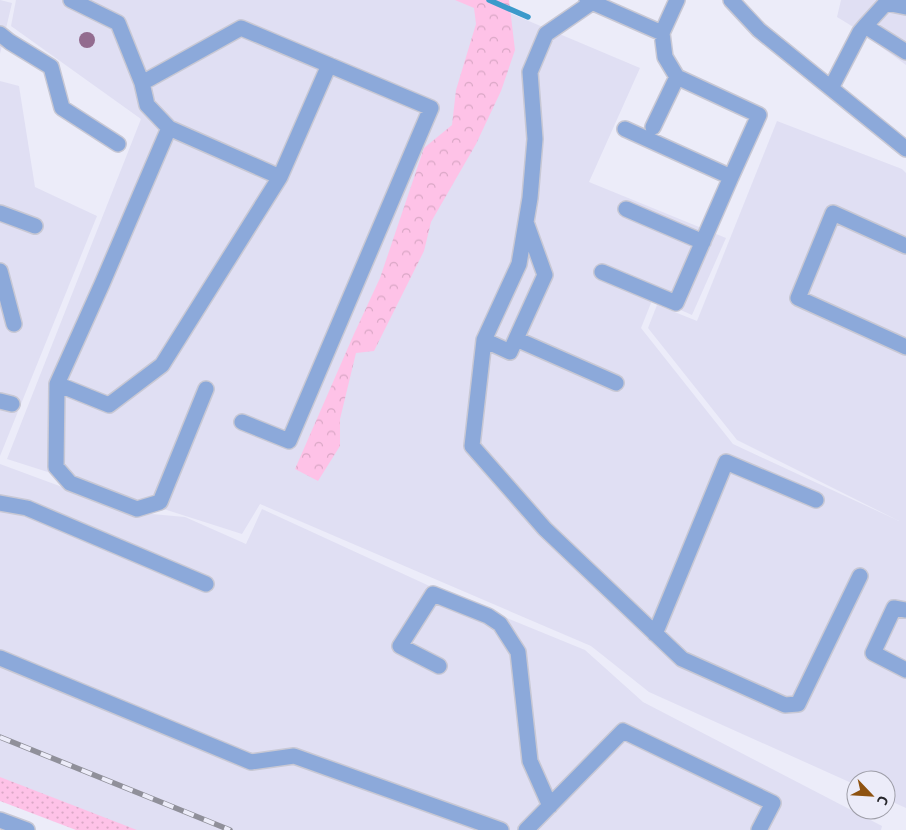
<svg xmlns="http://www.w3.org/2000/svg" width="906" height="830" font-family="'PT Sans',sans-serif">
<style>
.built{fill:#e0dff3}
.grass{fill:url(#grass-dots)}
.forest{fill:url(#forest-crowns)}
.lines{fill:none;stroke-linecap:round;stroke-linejoin:round}
.stream{stroke:#3b9acb;stroke-width:5.5}
.minor-casing{stroke:#c8c8d4;stroke-width:18}
.minor{stroke:#8ca9da;stroke-width:15}
.rail-casing{stroke:#90909a;stroke-width:5.5}
.rail{stroke:#ececf9;stroke-width:4;stroke-dasharray:11;stroke-linecap:butt}
.tree{fill:#936c8f}
</style>
<defs>
<pattern id="grass-dots" width="8" height="8" patternUnits="userSpaceOnUse" patternTransform="scale(1.25)"><rect width="8" height="8" fill="#fec2e7"/><path d="M2 2h.1M6 6h.1" fill="none" stroke="#daa7c6" stroke-width="1.8" stroke-linecap="round"/></pattern>
<pattern id="forest-crowns" width="20" height="18" patternUnits="userSpaceOnUse" patternTransform="scale(1.25)"><rect width="20" height="18" fill="#fec2e7"/><path d="M2 6a3 3 0 1 1 6 0M12 15a3 3 0 1 1 6 0" fill="none" stroke="#daa7c6"/></pattern>
</defs>
<rect width="100%" height="100%" fill="#ececf9"/>
<!-- built -->
<path class="built" d="M 0,0 L 12,3 L 0,54 Z
M 16,0 L 479,0 L 640,68 L 589,182 L 726,238 L 692,315 L 653,298 L 641,328 L 733,444 L 899,521 L 737,440 L 648,328 L 657,305 L 697,321 L 777,121 L 902,169 L 906,173 L 906,808 L 886,799 L 886,780 L 856,780 L 856,785 L 649,692 L 591,646 L 260,504 L 242,534 L 7,459 L 141,119 L 11,26 Z
M 841,0 L 906,0 L 906,65 L 855,28 L 837,17 Z
M 0,81 L 19,86 L 35,187 L 97,216 L 0,456 Z
M 0,464 L 130,512 L 185,517 L 246,544 L 262,509 L 436,589 L 585,650 L 643,702 L 882,826 L 881,830 L 126,830 L 0,785 Z"/>
<!-- grass -->
<path class="grass" d="M 0,777 L 137,830 L 76,830 L 0,801 Z"/>
<!-- forest -->
<path class="forest" d="M 455,0 L 509,0 L 515,50 L 501,91 L 476,144 L 431,222 L 424,251 L 374,351 L 356,353 L 340,419 L 340,446 L 318,481 L 295,469 L 354,334 L 380,278 L 424,148 L 452,125 L 456,90 L 476,24 L 474,8 Z"/>
<g class="lines">
<!-- stream -->
<path class="stream" d="M 489,0 L 528,17"/>
<!-- minor casing -->
<g class="minor-casing">
<path id="minor" d="M 71,0 L 118,23 L 142,83 L 241,28 L 431,108 L 289,441 L 242,422
M 587,0 L 662,33 L 665,57 L 677,77
M 731,0 L 759,30 L 906,149
M 591,3 L 546,34 L 530,72 L 535,139 L 530,198 L 519,264 L 484,340 L 472,446 L 545,529 L 682,659 L 785,705 L 798,704 L 860,576
M 865,26 L 886,3 L 906,7
M 662,33 L 677,0
M 0,34 L 10,42 L 51,67 L 62,108 L 118,144
M 142,83 L 147,105 L 169,128 L 102,284 L 57,384 L 56,467 L 70,483 L 137,509 L 160,502 L 206,389
M 831,88 L 860,32 L 865,26 L 906,52
M 169,128 L 280,177 L 329,65
M 625,129 L 731,177 L 759,115 L 677,77 L 653,127
M 626,209 L 703,242
M 0,213 L 35,226
M 906,246 L 833,213 L 798,298 L 906,347
M 0,271 L 14,324
M 602,272 L 676,303 L 731,177
M 516,339 L 616,383
M 484,340 L 510,352 L 545,275 L 527,225
M 57,384 L 109,405 L 162,365 L 280,177
M 0,401 L 12,404
M 0,503 L 27,508 L 206,584
M 906,610 L 894,608 L 873,653 L 906,670
M 655,634 L 726,462 L 816,500
M 0,658 L 251,762 L 294,756 L 501,830
M 439,666 L 400,646 L 433,594 L 488,616 L 500,624 L 518,652 L 530,761 L 550,806
M 0,820 L 27,830
M 526,830 L 623,731 L 773,803 L 759,830"/>
</g>
<!-- minor -->
<use href="#minor" class="minor"/>
<!-- rail casing -->
<g class="rail-casing">
<path id="rail" d="M 0,737 L 230,830"/>
</g>
<!-- rail -->
<use href="#rail" class="rail"/>
</g>
<!-- trees -->
<circle class="tree" cx="87" cy="40" r="8"/>
<!-- north arrow -->
<g transform="translate(871 795) rotate(115)"><circle r="24" fill="#ececf9" stroke="#9d9da7"/>
<path d="M0-4L9 19L0 12L-9 19Z" fill="#8e5210"/>
<text y="-8" font-size="14" font-weight="bold" text-anchor="middle" fill="#26262b">С</text>
</g>
</svg>
